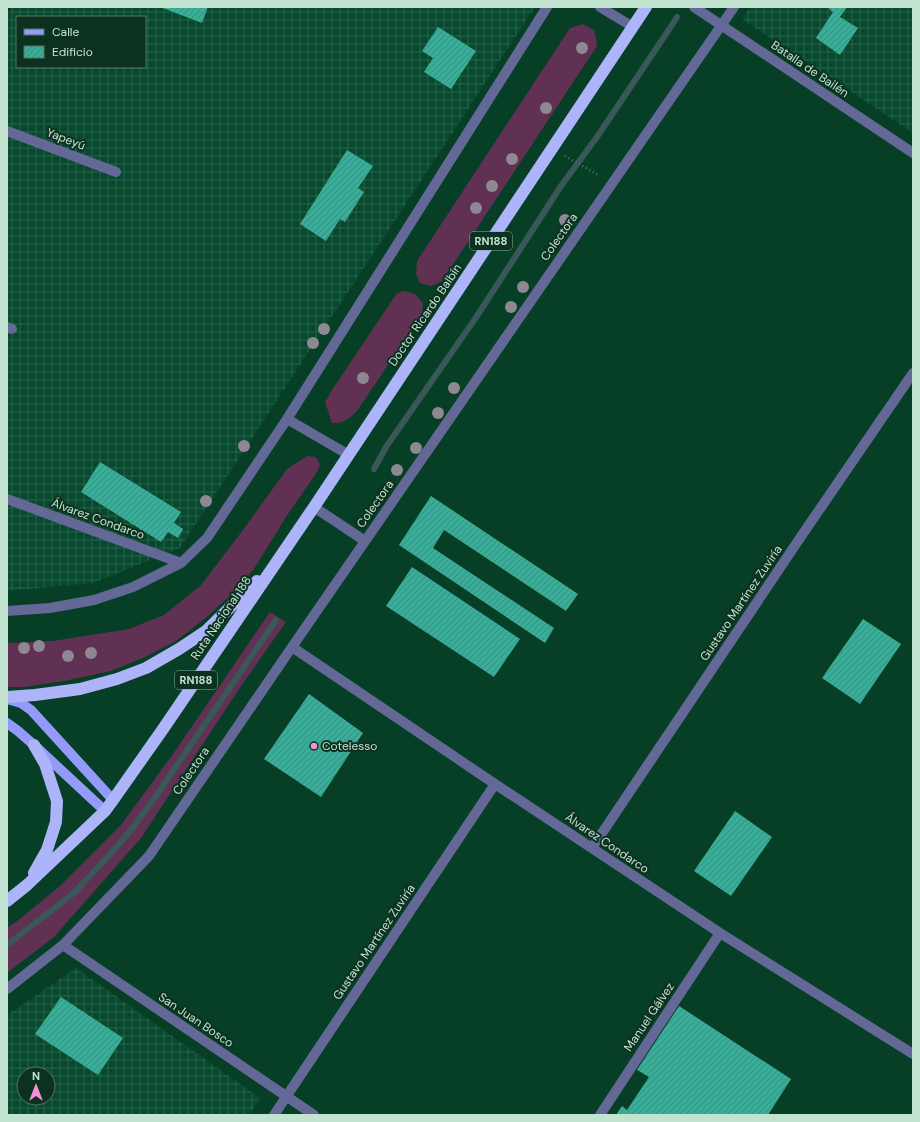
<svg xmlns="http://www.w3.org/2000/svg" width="920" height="1122" font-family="'DM Sans',sans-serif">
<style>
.industrial{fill:url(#industrial-grid);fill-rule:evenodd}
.grass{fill:#613153}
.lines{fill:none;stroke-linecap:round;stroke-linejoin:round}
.stream{stroke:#3a5859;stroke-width:6}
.building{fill:url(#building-hatch)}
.path{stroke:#4e7d67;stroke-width:2.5;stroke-dasharray:1 3;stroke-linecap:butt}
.minor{stroke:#636897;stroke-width:10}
.major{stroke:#939afa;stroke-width:10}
.highway{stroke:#adb4f9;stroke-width:12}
.tree{fill:#8e8892}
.poi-dot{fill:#f391d5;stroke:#0d3120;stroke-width:1.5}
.labels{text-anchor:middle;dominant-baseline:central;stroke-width:4;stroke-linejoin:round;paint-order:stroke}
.shield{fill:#0d3120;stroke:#8cae9b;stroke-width:1}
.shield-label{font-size:11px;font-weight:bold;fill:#c2e3d0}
.street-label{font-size:12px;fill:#c2e3d0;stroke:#0d3120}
.poi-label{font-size:12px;fill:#c2e3d0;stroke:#0d3120;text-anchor:start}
</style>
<defs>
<pattern id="industrial-grid" width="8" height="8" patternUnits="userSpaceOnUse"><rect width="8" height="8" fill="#07492e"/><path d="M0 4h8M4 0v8" fill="none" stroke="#2a634b"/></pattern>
<pattern id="building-hatch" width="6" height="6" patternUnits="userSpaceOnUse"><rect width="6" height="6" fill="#3cac99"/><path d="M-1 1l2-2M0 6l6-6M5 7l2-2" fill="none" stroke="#3b8d7e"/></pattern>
</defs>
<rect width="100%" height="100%" fill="#063e26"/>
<!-- industrial -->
<path class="industrial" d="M 12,7 L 535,7 L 180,548 L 93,583 L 7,591 L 7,15 ZM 17,17 L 145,17 L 145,67 L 17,67 Z
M 750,7 L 913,7 L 913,133 L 742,19 Z
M 76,968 L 260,1098 L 249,1115 L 7,1115 L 7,1015 ZM 24,1074 L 48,1074 L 48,1098 L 24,1098 Z"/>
<!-- grass -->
<path class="grass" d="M 583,24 L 594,30 L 596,38 L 597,46 L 442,281 L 431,286 L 420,283 L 416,274 L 417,261 L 570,28 Z
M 405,291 L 415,294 L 423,303 L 422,314 L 357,411 C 349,418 344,424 332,423 L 325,402 L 332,390 L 397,293 Z
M 307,456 L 316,457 L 320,464 L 317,472 L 286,517 L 254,569 L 238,588 L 208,616 L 176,641 L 145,657 L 111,671 L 64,681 L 25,687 L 7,687 L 7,643 L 53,641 L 129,629 L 164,615 L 201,585 L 243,530 L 287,469 Z
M 270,612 L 286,622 L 239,689 L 141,838 L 54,937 L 7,973 L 7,928 L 20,919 L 61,885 L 121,825 L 173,754 Z"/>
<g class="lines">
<!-- stream -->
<path class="stream" d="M 374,469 L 386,447 L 477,316 L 561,186 L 597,137 L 670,28 L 677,17
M 7,945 L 74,893 L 114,850 L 135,825 L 158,793 L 276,620"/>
</g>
<!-- building -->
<path class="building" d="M 160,7 L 208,7 L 202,23 Z
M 830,7 L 847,7 L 840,17 L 858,28 L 840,55 L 816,38 L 833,12 L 829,9 Z
M 438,27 L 476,51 L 451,89 L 424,72 L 433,58 L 422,51 Z
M 347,150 L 373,166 L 358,188 L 364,192 L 345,222 L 340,219 L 326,241 L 300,224 Z
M 100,462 L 181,512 L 174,523 L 183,529 L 178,538 L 168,532 L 161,542 L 81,492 Z
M 431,496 L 578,594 L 566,611 L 444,530 L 433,548 L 554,628 L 545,643 L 399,545 Z
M 412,567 L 520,639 L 494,677 L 386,606 Z
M 863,619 L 901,644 L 860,704 L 822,678 Z
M 309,694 L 363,733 L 321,797 L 264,759 Z
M 735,811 L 772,837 L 731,896 L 694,871 Z
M 61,997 L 123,1038 L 98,1075 L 35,1034 Z
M 679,1006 L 791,1079 L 768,1115 L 616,1115 L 622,1106 L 627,1110 L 649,1077 L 637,1070 Z"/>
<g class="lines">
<!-- path -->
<path class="path" d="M 565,156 L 600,176"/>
<!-- minor -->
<path class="minor" d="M 600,7 L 633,27
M 694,7 L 913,153
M 7,131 L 116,172
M 7,327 L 12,329
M 287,419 L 349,455
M 7,499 L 181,563
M 314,507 L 365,541
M 7,611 L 50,608 L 94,600 L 133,587 L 181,563 L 207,538 L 287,419 L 547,7
M 292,647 L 495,784 L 720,933 L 913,1054
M 592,848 L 800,538 L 913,373
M 63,945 L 314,1115
M 7,989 L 63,945 L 149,856 L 292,647 L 734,7
M 274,1115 L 495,784
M 600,1115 L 720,933"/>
<!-- major -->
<path class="major" d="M 7,699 L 21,703 L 31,710 L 113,800
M 7,723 L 18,731 L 34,745 L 105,811"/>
<!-- highway -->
<path class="highway" d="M 7,697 L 35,695 L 80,689 L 117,679 L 146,668 L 179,649 L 206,631 L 257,581
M 34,745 L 45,764 L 57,801 L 56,822 L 47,850 L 34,873
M 7,901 L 27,885 L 105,811 L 113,800 L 163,729 L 314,507 L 646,7"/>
</g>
<!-- trees -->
<g class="tree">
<circle cx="582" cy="48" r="6"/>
<circle cx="546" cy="108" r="6"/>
<circle cx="512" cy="159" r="6"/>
<circle cx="492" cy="186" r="6"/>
<circle cx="476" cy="208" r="6"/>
<circle cx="565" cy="220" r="6"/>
<circle cx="523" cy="287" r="6"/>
<circle cx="511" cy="307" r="6"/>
<circle cx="324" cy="329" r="6"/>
<circle cx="313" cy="343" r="6"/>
<circle cx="363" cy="378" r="6"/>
<circle cx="454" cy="388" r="6"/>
<circle cx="438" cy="413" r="6"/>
<circle cx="244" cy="446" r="6"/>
<circle cx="416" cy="448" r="6"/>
<circle cx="397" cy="470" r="6"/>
<circle cx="206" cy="501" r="6"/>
<circle cx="39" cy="646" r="6"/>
<circle cx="24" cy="648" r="6"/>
<circle cx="91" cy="653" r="6"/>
<circle cx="68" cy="656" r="6"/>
</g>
<!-- markers -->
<circle class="poi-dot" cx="314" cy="746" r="4"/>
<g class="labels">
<!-- shield labels -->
<g class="shield">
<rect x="470" y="232" width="42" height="18" rx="3"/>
<rect x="175" y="671" width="42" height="18" rx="3"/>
</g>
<g class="shield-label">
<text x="491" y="241">RN188</text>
<text x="196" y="680">RN188</text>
</g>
<!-- street labels -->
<g class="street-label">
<text transform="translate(810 69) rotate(34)">Batalla de Bailén</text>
<text transform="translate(66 139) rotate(21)">Yapeyú</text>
<text transform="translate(559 237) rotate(-55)">Colectora</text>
<text transform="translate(425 315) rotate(-56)">Doctor Ricardo Balbín</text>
<text transform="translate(375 504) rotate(-55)">Colectora</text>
<text transform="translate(98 519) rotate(20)">Álvarez Condarco</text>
<text transform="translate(741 603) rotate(-56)">Gustavo Martínez Zuviría</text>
<text transform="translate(221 618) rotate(-56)">Ruta Nacional 188</text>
<text transform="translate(191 771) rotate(-56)">Colectora</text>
<text transform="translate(607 843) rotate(34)">Álvarez Condarco</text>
<text transform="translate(374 942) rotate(-56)">Gustavo Martínez Zuviría</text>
<text transform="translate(649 1017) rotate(-56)">Manuel Gálvez</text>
<text transform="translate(196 1020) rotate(34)">San Juan Bosco</text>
</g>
<!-- poi labels -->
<g class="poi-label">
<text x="322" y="746">Cotelesso</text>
</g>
</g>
<!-- border -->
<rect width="920" height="1122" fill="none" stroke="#c2e3d0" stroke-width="16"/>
<!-- legend -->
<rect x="16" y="16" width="130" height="52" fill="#0d3120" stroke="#557866"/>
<rect x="24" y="29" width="20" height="6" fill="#939afa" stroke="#557866"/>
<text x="52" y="36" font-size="12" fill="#c2e3d0">Calle</text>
<rect x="24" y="46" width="20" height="12" fill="url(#building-hatch)" stroke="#557866"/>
<text x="52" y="56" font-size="12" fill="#c2e3d0">Edificio</text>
<!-- north arrow -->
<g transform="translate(36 1086)"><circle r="19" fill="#0d3120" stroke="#557866"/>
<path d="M0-3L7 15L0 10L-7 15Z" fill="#f391d5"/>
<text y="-6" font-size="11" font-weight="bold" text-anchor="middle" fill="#c2e3d0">N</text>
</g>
</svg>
